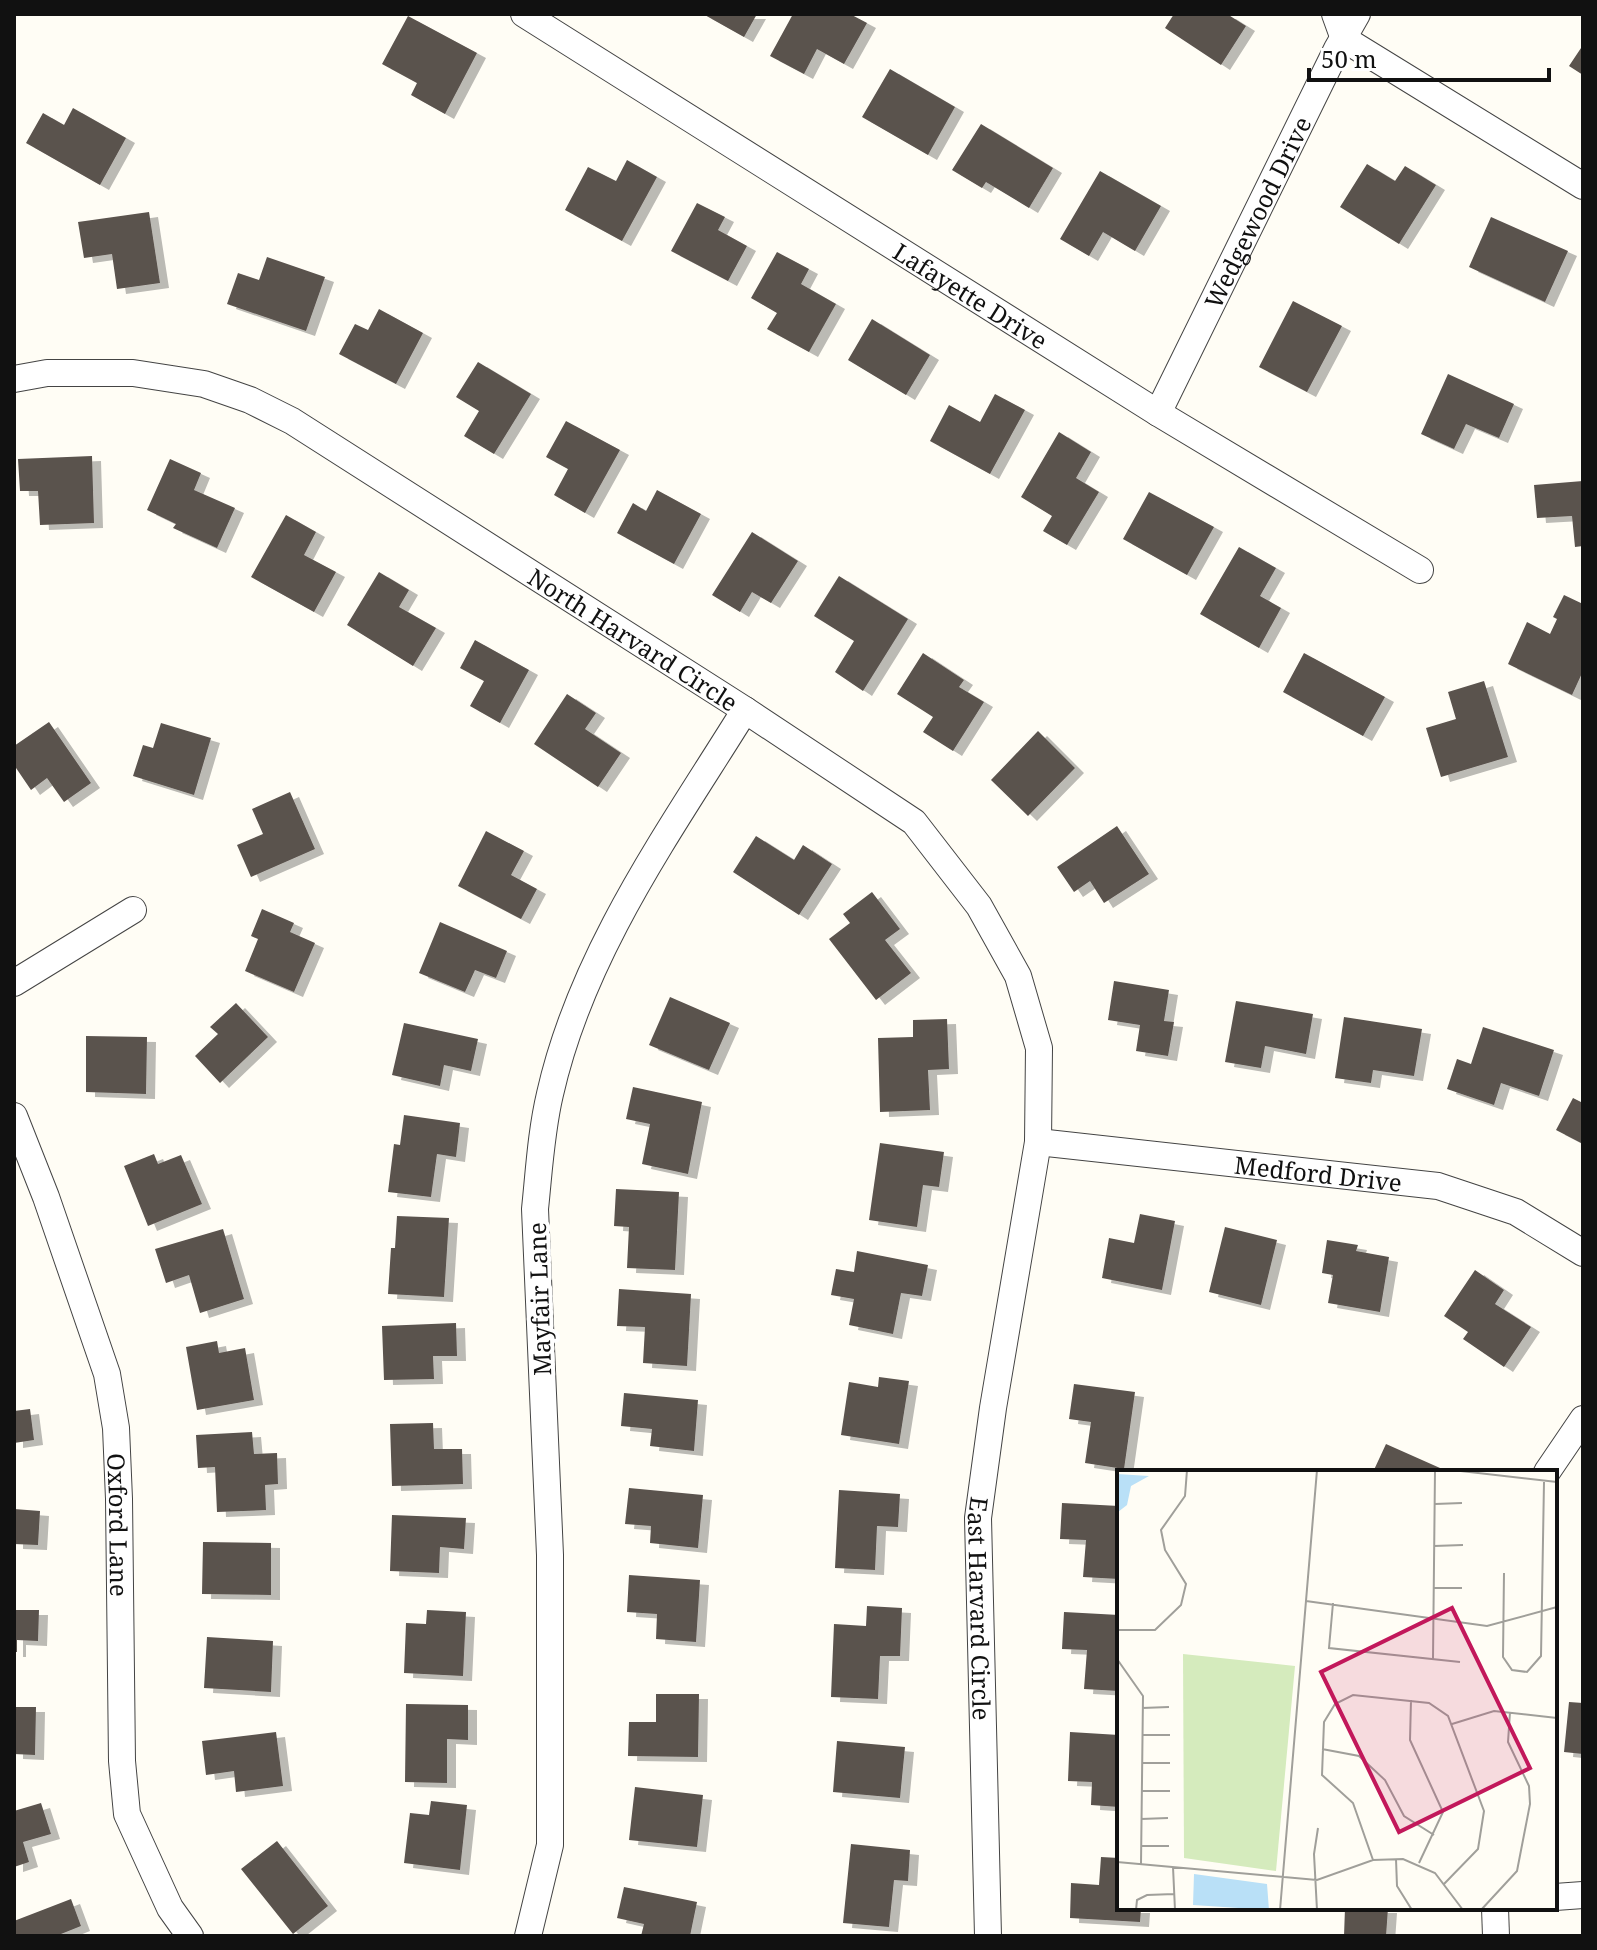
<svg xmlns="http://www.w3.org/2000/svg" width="1597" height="1950" font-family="'Noto Serif',serif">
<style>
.building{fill:#5a524d;filter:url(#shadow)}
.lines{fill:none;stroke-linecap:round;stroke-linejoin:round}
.minor-casing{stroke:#444;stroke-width:28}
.minor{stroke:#fff;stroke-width:26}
.labels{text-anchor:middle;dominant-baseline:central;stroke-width:8;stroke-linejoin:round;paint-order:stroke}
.street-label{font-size:24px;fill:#111;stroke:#fff}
.inset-road{fill:none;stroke:#a09f9a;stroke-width:2}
.view{fill:#c2185b;fill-opacity:0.15;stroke:#c2185b;stroke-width:4}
.inset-edge{fill:none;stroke:#111;stroke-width:4}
</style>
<defs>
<filter id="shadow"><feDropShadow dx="9" dy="5" stdDeviation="0" flood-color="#0004"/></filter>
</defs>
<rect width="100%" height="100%" fill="#fffdf5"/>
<!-- building -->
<path class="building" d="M 703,14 L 757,14 L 744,37 Z
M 793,14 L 850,14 L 867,23 L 844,64 L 817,49 L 804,74 L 770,56 Z
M 1174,14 L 1227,14 L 1246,26 L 1221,65 L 1165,28 Z
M 408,16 L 477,53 L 445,114 L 411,95 L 417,83 L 382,64 Z
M 1583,45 L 1583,75 L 1569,66 Z
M 890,69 L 955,107 L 928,155 L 862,117 Z
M 73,108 L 126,138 L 100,185 L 26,143 L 43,113 L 64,125 Z
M 981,124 L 1053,168 L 1029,208 L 986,182 L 982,188 L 952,170 Z
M 627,160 L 657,177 L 622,241 L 565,210 L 588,167 L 616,181 Z
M 1367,164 L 1395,181 L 1405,166 L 1436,185 L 1399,244 L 1340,207 Z
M 1100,171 L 1161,206 L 1135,251 L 1103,232 L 1089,256 L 1060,239 Z
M 697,203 L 725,217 L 718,230 L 747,246 L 728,281 L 671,251 Z
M 149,212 L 160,283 L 117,289 L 112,254 L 84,258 L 78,222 Z
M 1491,217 L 1568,251 L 1545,302 L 1469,267 Z
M 777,252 L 809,269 L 801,284 L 836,304 L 809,352 L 767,329 L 777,313 L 751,298 Z
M 267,257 L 325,277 L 306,331 L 227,304 L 238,273 L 259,280 Z
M 1293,301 L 1342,326 L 1307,392 L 1259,367 Z
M 379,309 L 423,333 L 396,384 L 339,354 L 355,324 L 368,330 Z
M 872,319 L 930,355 L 906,395 L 848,360 Z
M 478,362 L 531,394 L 494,454 L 464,436 L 479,411 L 456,397 Z
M 1448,374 L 1514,404 L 1499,438 L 1466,424 L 1454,449 L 1421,434 Z
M 995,394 L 1025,410 L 990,474 L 930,441 L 949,405 L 980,422 Z
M 566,421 L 620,450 L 585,513 L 554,495 L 568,469 L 546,457 Z
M 1059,432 L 1091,452 L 1076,478 L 1099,492 L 1067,545 L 1043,531 L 1052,516 L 1021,497 Z
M 92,456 L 94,523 L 40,525 L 38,491 L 20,491 L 18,459 Z
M 170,459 L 201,473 L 194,490 L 235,508 L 217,548 L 173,528 L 176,524 L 147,510 Z
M 1583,481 L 1583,546 L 1575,547 L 1572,516 L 1537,518 L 1534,485 Z
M 657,490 L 701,514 L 674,564 L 617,533 L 633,503 L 646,511 Z
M 1149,492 L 1214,527 L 1187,575 L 1123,539 Z
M 286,515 L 316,532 L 304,555 L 336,572 L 314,612 L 251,577 Z
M 752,532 L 798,561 L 771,603 L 752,592 L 740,612 L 712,595 Z
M 1239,547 L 1276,568 L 1260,596 L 1281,608 L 1259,648 L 1200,614 Z
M 379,572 L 409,590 L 399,607 L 436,628 L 413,666 L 347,625 Z
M 839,576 L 908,619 L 863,691 L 835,672 L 854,641 L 814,616 Z
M 1564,595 L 1583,604 L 1583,671 L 1572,695 L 1508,664 L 1527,622 L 1550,634 L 1557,619 L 1553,617 Z
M 475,640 L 529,670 L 500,723 L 470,706 L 484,681 L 460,668 Z
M 923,653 L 964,680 L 959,687 L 984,702 L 953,751 L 923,732 L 933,717 L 897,694 Z
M 1304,653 L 1385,697 L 1363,736 L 1283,692 Z
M 1484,681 L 1508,757 L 1441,777 L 1426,728 L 1456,719 L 1448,692 Z
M 567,694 L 596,713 L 585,729 L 621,753 L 598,787 L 534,744 Z
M 49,722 L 91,783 L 64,802 L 47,778 L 31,790 L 14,765 L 14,746 Z
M 161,723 L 211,738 L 194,795 L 133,776 L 143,745 L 153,748 Z
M 1038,731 L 1075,768 L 1028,816 L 991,780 Z
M 290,792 L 315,849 L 251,877 L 237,845 L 263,834 L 252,809 Z
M 1117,826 L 1149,874 L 1104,903 L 1090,881 L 1074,892 L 1057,867 Z
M 486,831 L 524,851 L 511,875 L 537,889 L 521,919 L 458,886 Z
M 756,836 L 794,860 L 803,845 L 832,864 L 799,915 L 733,872 Z
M 872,892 L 900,929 L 885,940 L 911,973 L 876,1000 L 829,939 L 850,923 L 843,914 Z
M 262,909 L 294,923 L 290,932 L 315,943 L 294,992 L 245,971 L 258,939 L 251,936 Z
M 440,922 L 507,951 L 496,978 L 475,970 L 465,992 L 419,973 Z
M 1114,981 L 1169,990 L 1164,1021 L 1174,1022 L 1168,1056 L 1136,1051 L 1140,1025 L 1108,1020 Z
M 670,997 L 730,1023 L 709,1070 L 649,1045 Z
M 1236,1001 L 1313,1014 L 1306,1054 L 1265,1046 L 1261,1068 L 1225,1062 Z
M 236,1003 L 268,1037 L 220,1083 L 195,1056 L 218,1034 L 210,1027 Z
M 1344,1017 L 1422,1029 L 1414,1076 L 1373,1070 L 1371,1083 L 1335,1078 Z
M 947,1019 L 949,1069 L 928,1070 L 930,1110 L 880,1112 L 878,1038 L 913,1037 L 913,1020 Z
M 404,1023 L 478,1039 L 471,1071 L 444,1065 L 440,1086 L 392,1075 Z
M 1483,1027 L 1554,1050 L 1539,1096 L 1501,1083 L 1494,1105 L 1447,1089 L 1457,1059 L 1471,1064 Z
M 86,1036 L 147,1037 L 146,1094 L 86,1092 Z
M 633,1087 L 702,1102 L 688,1174 L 642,1164 L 650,1124 L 626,1119 Z
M 1573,1098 L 1583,1103 L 1583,1144 L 1556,1130 Z
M 404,1115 L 460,1123 L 456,1157 L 437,1154 L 431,1197 L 388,1192 L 394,1144 L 400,1145 Z
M 880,1143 L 944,1152 L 939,1187 L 923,1185 L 917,1227 L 869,1220 Z
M 154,1154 L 158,1164 L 181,1155 L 202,1204 L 148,1226 L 124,1166 Z
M 616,1189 L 679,1192 L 675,1270 L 627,1268 L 629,1227 L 614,1226 Z
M 1140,1214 L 1175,1221 L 1162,1290 L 1102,1278 L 1109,1238 L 1134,1243 Z
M 397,1216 L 449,1218 L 444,1297 L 388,1294 L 391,1248 L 395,1248 Z
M 1225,1227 L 1277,1240 L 1261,1305 L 1209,1292 Z
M 223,1229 L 244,1299 L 200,1313 L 189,1275 L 166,1283 L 155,1249 Z
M 1327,1240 L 1358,1245 L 1356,1251 L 1389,1257 L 1380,1312 L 1328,1303 L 1333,1275 L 1322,1273 Z
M 857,1251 L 928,1265 L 922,1296 L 901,1293 L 893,1334 L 849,1325 L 854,1299 L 831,1295 L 836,1269 L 854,1272 Z
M 1475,1270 L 1504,1290 L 1495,1304 L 1531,1327 L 1504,1367 L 1463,1339 L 1468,1332 L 1444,1316 Z
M 619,1289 L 691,1294 L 687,1366 L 643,1363 L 645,1327 L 617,1326 Z
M 456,1323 L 457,1356 L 433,1356 L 434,1379 L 384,1380 L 382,1326 Z
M 217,1341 L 219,1353 L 245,1348 L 254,1400 L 197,1410 L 186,1347 Z
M 879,1377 L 909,1381 L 899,1444 L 841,1435 L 849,1382 L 878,1387 Z
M 1074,1384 L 1135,1392 L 1124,1469 L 1085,1463 L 1091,1422 L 1069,1419 Z
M 624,1393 L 698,1400 L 694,1451 L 650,1446 L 652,1429 L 621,1426 Z
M 30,1409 L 34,1440 L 14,1443 L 14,1411 Z
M 433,1423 L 434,1449 L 462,1449 L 463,1484 L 392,1486 L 390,1424 Z
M 252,1432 L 254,1454 L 277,1453 L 278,1484 L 265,1485 L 266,1510 L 217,1512 L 215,1467 L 198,1468 L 196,1435 Z
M 1386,1444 L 1449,1472 L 1373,1472 Z
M 629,1488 L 703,1495 L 698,1548 L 650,1543 L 651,1526 L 625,1524 Z
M 839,1490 L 900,1494 L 898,1527 L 877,1526 L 875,1570 L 835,1568 Z
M 1062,1503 L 1119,1506 L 1119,1579 L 1083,1577 L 1086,1540 L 1060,1539 Z
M 14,1509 L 40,1511 L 38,1545 L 14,1544 Z
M 392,1515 L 466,1518 L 464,1549 L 440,1547 L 439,1573 L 390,1571 Z
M 203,1542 L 271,1543 L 271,1595 L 202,1594 Z
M 629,1575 L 700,1580 L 696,1642 L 656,1639 L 657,1614 L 627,1612 Z
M 867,1606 L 902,1608 L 900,1656 L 880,1656 L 878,1699 L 831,1697 L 834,1624 L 866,1626 Z
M 14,1610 L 39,1610 L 38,1641 L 17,1640 L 17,1652 L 14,1652 Z
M 427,1610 L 466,1612 L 463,1676 L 404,1673 L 406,1623 L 426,1624 Z
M 1064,1612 L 1119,1615 L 1119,1691 L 1084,1689 L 1087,1650 L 1062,1649 Z
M 207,1637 L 273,1641 L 271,1692 L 204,1688 Z
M 656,1694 L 699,1694 L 698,1757 L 628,1756 L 629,1722 L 656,1722 Z
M 1569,1702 L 1583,1703 L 1583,1754 L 1564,1752 Z
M 406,1704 L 468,1705 L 468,1740 L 447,1739 L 447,1783 L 405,1782 Z
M 14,1707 L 36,1707 L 35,1755 L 14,1754 Z
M 276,1732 L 283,1786 L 236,1792 L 234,1771 L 206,1775 L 202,1741 Z
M 1070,1732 L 1119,1735 L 1119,1807 L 1091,1805 L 1092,1782 L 1068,1781 Z
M 837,1741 L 905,1747 L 900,1798 L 833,1792 Z
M 635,1787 L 703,1795 L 697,1847 L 629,1840 Z
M 431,1801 L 467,1805 L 460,1870 L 404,1863 L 410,1813 L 429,1815 Z
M 41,1803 L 51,1834 L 23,1842 L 29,1862 L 14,1867 L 14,1811 Z
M 277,1841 L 328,1906 L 293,1934 L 241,1869 Z
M 851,1844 L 910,1850 L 908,1881 L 894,1880 L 889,1927 L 843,1923 Z
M 1101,1857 L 1119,1858 L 1119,1908 L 1141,1908 L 1140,1922 L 1070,1918 L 1071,1883 L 1099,1885 Z
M 624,1887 L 697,1902 L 690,1936 L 641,1936 L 644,1924 L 617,1918 Z
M 71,1899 L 81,1926 L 56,1936 L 14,1936 L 14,1921 Z
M 1345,1908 L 1388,1908 L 1386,1936 L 1344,1936 Z"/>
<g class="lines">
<!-- minor casing -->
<g class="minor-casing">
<g id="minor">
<path id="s1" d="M 524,14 L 1158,413 L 1420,570"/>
<path d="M 1335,14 L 1344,39 L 1583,186"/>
<path id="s2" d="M 14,379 L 47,373 L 133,373 L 204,384 L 250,400 L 292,421 L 745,710 L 914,822 L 979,906 L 1018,976 L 1039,1048 L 1038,1142 L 993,1408 L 978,1518 L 988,1936"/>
<path id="s3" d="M 1158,413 L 1337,49 L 1357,14"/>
<path d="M 14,983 L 133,910"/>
<path id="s4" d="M 14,1116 L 46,1197 L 107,1374 L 116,1428 L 119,1499 L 122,1761 L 127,1814 L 170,1908 L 190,1936"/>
<path id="s5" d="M 1038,1142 L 1438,1186 L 1516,1212 L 1583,1253"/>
<path d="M 1547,1472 L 1583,1419"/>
<path d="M 1555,1897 L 1583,1895"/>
<path d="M 1495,1908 L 1496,1936"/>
<path d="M 528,1936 L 550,1845 L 550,1555 L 535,1209 C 539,1171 541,1132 550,1094 C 582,952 670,831 745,710"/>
</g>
</g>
<!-- minor -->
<use href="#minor" class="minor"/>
</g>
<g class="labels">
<!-- street labels -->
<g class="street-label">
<text stroke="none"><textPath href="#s3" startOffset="224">Wedgewood Drive</textPath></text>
<text stroke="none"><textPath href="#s1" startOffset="528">Lafayette Drive</textPath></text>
<text stroke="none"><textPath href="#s2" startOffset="692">North Harvard Circle</textPath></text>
<text stroke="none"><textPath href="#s5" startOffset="282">Medford Drive</textPath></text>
<text transform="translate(539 1299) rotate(-92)">Mayfair Lane</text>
<text stroke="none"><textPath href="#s4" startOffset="426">Oxford Lane</textPath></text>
<text stroke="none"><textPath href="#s2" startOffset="1854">East Harvard Circle</textPath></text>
</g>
</g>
<!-- overview -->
<g transform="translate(1117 1470)">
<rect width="440" height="440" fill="#fffdf5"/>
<path d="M 66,184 L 178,196 L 159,401 L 67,388 Z" fill="#d5ebbd"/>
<path d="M 0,4 L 32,6 L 14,16 L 10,35 L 1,42 ZM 77,404 L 150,414 L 152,440 L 76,435 Z" fill="#b9e0f7"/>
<path class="inset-road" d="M 335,0 L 440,12M 318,34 L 345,33M 317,76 L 346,75M 387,103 L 386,187 L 395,200 L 410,202 L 424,186 L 427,12M 317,118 L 345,118M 189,131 L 370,156 L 440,137M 216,133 L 212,178 L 343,192M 0,160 L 38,160 L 64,135 L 69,114 L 48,80 L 44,60 L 68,26 L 70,0M 0,189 L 26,226 L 24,394M 316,189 L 318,0M 294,230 L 293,270 L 326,342 L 302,393M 25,238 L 52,237M 335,254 L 377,241 L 440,248M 25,265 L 53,265M 205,279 L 242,286 L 268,310 L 287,346 L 317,365M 25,293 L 53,293M 25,321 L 53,321M 24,349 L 51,348M 24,376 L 52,376M 279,389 L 280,416 L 295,440M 256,390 L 236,333 L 205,305 L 207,252 L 218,234 L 236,225 L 312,233 L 331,246 L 367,341 L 361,379 L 327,414M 0,392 L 200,410 L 256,390 L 286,389 L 318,403 L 346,440M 56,397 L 58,440M 19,440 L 20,430 L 30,425 L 57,424M 163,440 L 200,0M 200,440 L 197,384 L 201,358M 364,440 L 400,401 L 413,334 L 412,316 L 391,272 L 393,242"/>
<path class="view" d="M 335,138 L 413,298 L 282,362 L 204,202 Z"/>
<rect width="440" height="440" class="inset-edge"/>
</g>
<!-- border -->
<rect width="1597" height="1950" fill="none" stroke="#111111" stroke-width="32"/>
<!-- scale -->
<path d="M1309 68v12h240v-12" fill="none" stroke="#111111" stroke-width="4"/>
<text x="1321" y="68" font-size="24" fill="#111111" stroke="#ffffff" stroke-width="6" paint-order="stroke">50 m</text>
</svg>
